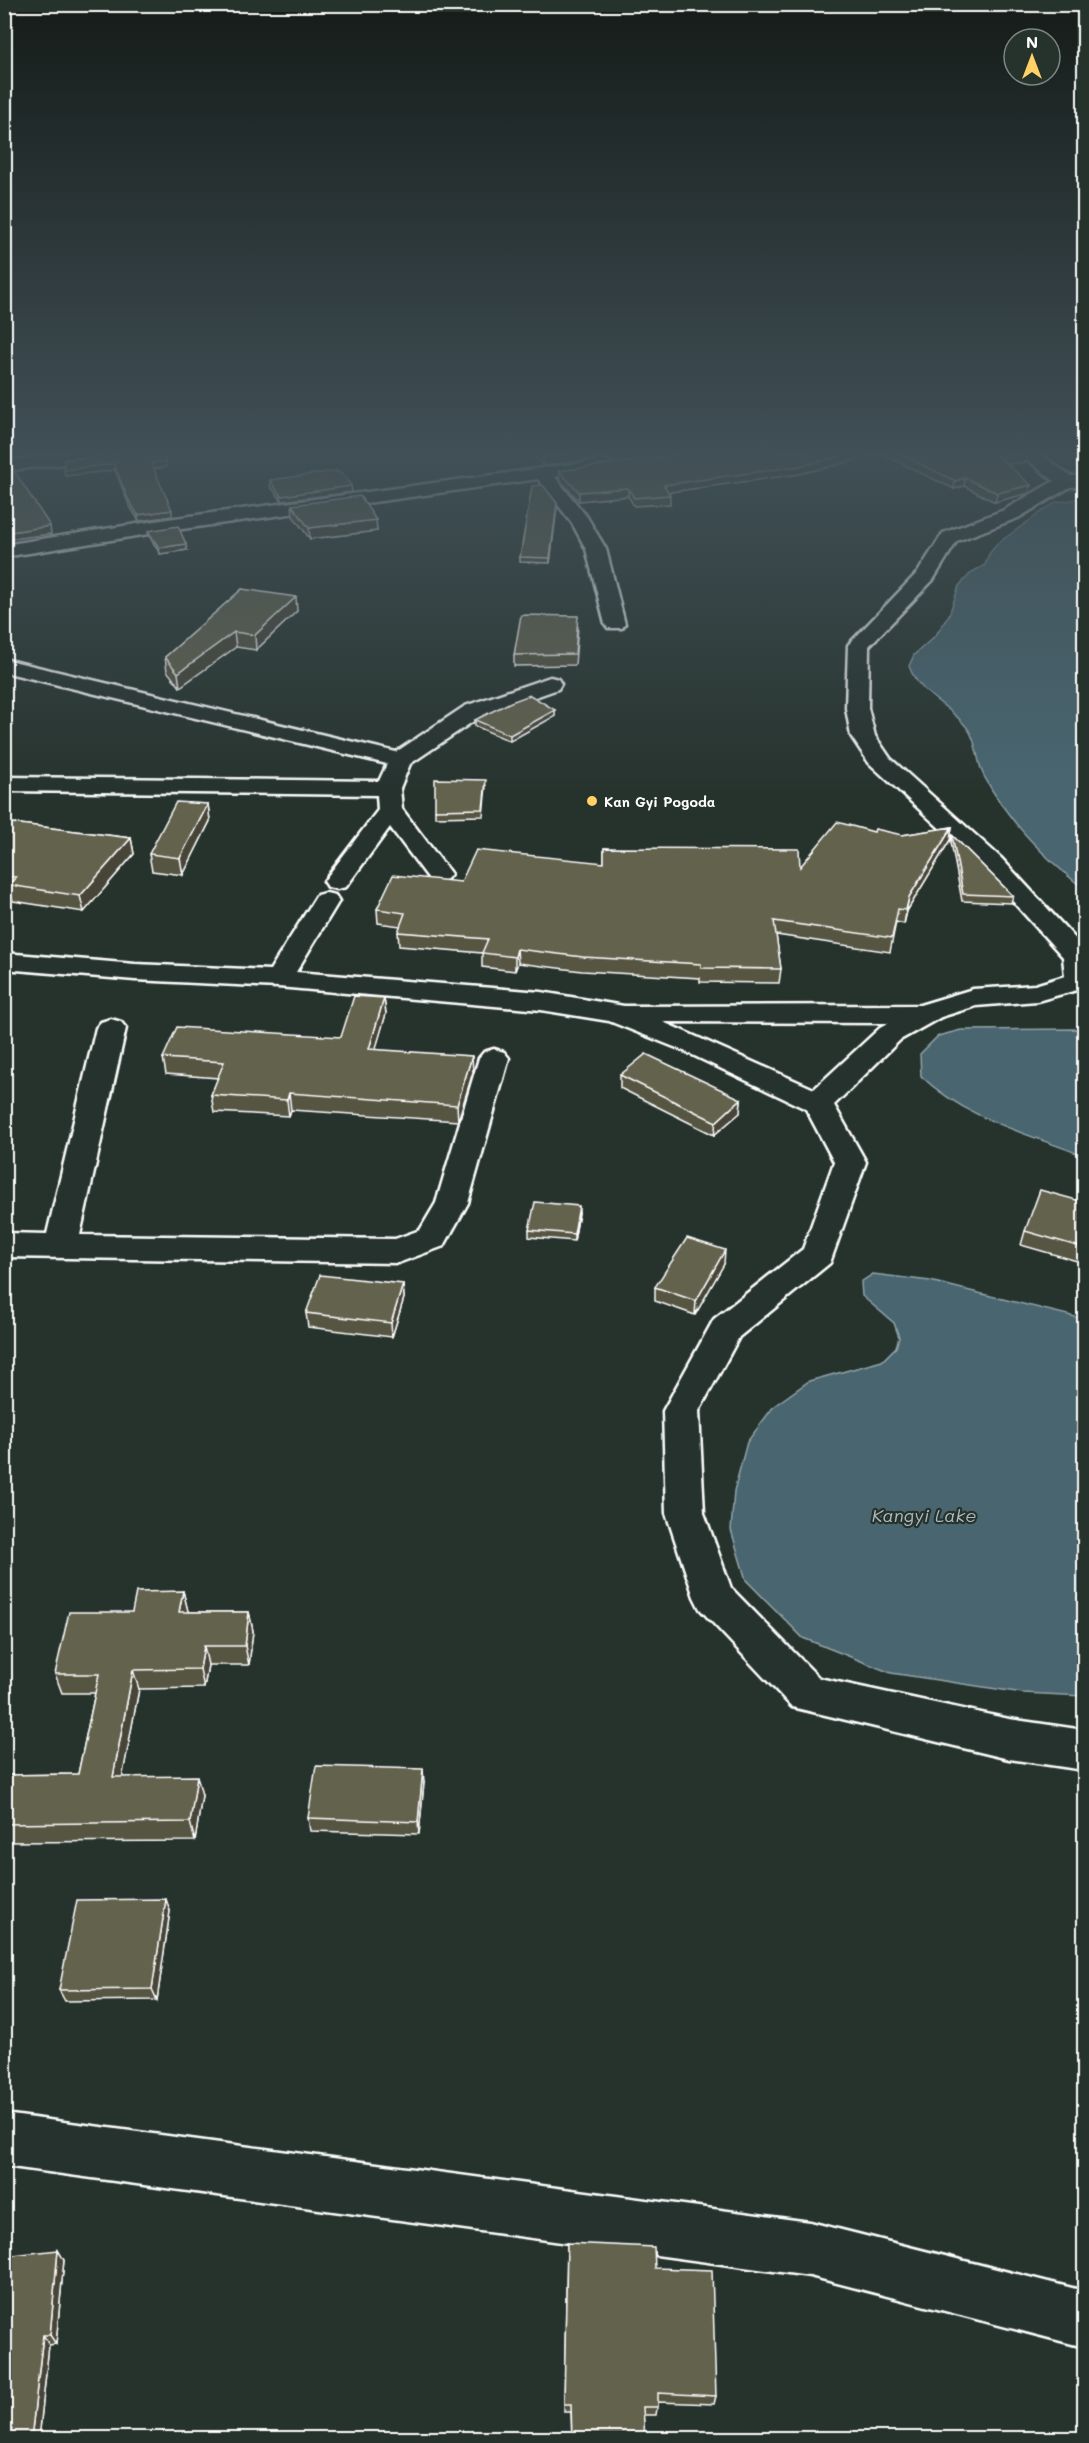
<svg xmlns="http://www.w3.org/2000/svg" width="1089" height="2443" font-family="Mali,sans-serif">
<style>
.water{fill:#4a666f;stroke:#92a3a9;stroke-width:1.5}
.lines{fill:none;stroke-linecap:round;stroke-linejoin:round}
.minor-casing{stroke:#fff;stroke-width:5}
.minor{fill:#26332d;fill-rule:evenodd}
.wall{fill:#565443;stroke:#fff;stroke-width:1.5}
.shaded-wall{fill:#464537;stroke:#fff;stroke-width:1.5}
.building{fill:#64624e;stroke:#fff;stroke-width:1.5}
.poi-dot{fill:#ffd166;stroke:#26332d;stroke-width:2}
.labels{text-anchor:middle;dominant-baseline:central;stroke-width:4.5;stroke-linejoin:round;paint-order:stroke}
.far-poi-label{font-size:14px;font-weight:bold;fill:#fff;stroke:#26332d;text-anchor:start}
.water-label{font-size:18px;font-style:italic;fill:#aebabe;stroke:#26332d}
</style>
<rect width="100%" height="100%" fill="#26332d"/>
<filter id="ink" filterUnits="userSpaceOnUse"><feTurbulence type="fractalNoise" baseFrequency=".0167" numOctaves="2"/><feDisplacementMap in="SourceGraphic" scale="12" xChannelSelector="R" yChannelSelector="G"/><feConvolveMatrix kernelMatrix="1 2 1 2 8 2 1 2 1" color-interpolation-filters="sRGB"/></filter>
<g filter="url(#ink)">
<!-- water -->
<path class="water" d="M 1084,498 L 1084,889 C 1046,859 1007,820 984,776 C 976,761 978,743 968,729 C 950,704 919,696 909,666 L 914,655 L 936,635 L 949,615 L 959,586 L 972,572 L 985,565 L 989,554 L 998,543 L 1044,510 L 1056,502 Z
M 1084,1029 L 1084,1156 C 1027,1133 967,1120 921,1076 L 920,1054 L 938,1036 L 961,1030 Z
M 873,1274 L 930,1281 L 1084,1319 L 1084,1696 L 1023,1693 L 891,1673 L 803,1638 L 746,1580 L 731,1530 L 734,1491 L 747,1442 L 774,1406 L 809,1381 L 882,1361 L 896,1347 L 899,1337 L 894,1323 L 862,1296 L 861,1282 Z"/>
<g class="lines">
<!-- minor casing -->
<g class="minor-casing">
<path id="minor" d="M 80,452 L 133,452 L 124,457 L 4,471 L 4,461 Z
M 1018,452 L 1038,452 L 1070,476 L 1084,476 L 1084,486 L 1070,487 L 1018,518 L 957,541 L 933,580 L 869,646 L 868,708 L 875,736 L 890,758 L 1001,858 L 1084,948 L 1084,988 L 1037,1001 L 976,1006 L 941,1017 L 900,1040 L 834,1105 L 866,1162 L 830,1263 L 739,1337 L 699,1411 L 704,1513 L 731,1588 L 819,1678 L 1009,1719 L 1084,1730 L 1084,1770 L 1009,1759 L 792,1707 L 700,1609 L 694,1597 L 666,1513 L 663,1411 L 714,1319 L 803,1249 L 834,1162 L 806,1109 L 682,1050 L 609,1021 L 541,1010 L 278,987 L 135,980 L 4,969 L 4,953 L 135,964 L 270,970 L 317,895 L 326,893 L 335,895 L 339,901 L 296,972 L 541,992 L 624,1006 L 920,1005 L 973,989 L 1035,985 L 1065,976 L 1063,957 L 983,868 L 869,763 L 851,736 L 846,708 L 848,645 L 918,572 L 943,533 L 1004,510 L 1054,481 ZM 663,1022 L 889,1023 L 880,1028 L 814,1089 Z
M 603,460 L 609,461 L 612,465 L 609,469 L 555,477 L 587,517 L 606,549 L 625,624 L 622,628 L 608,628 L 605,624 L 586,549 L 572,523 L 538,479 L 168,531 L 4,557 L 4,545 L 168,519 Z
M 4,659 L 396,752 L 465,706 L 550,677 L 558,679 L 561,684 L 558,689 L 481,716 L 410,764 L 400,788 L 402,809 L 451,874 L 447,879 L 438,882 L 429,879 L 390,827 L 346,887 L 337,889 L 328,887 L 324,881 L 378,810 L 377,795 L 4,791 L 4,777 L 379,781 L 387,764 L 4,672 Z
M 111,1019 L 121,1022 L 126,1028 L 80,1235 L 395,1239 L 420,1230 L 436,1203 L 479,1058 L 484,1052 L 494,1049 L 504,1052 L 509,1058 L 468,1203 L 444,1246 L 398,1263 L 4,1257 L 4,1233 L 47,1234 L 96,1028 L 101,1022 Z
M 4,2114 L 810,2222 L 1084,2291 L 1084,2347 L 810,2276 L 4,2166 Z"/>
</g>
<!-- minor -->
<use href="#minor" class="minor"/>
</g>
<!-- wall -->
<path class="wall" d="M 529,452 L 646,452 L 543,466 Z
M 696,452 L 1026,452 L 1027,462 L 1007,464 L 1029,493 L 995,502 L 964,486 L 954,489 L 882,454 L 799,474 L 668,492 L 670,495 L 670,504 L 634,506 L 628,496 L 579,501 L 559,479 L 559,471 Z
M 123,453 L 166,467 L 154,469 L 172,516 L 139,521 L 129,505 L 115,470 L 65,476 Z
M 270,480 L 351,486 L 352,492 L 282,501 L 270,486 Z
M 557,503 L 550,563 L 520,562 L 520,557 Z
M 292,505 L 376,520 L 377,531 L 310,539 L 293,516 Z
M 148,531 L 187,550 L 160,554 L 149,536 Z
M 242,589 L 297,611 L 256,650 L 236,647 L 180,687 L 167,671 L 165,657 Z
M 578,627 L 575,665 L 514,666 L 514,655 Z
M 555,710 L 555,716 L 510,741 L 475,726 L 475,720 Z
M 486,786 L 483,816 L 435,817 L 435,810 Z
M 208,804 L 210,821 L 183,875 L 152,871 L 149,854 Z
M 4,822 L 131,838 L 134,854 L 84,912 L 13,901 L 10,892 L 4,891 Z
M 952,827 L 950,840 L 907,911 L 904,924 L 896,922 L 890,952 L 776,935 L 781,969 L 779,983 L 700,982 L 700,978 L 582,971 L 518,963 L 515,971 L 482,967 L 482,953 L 399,946 L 398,932 L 401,926 L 378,923 L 377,909 L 461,882 L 604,863 L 604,848 L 800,867 L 874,832 L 902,835 Z
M 952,835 L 1013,896 L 1011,903 L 962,901 L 951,842 Z
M 384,998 L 386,1014 L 375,1049 L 473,1072 L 458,1121 L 291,1110 L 289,1116 L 214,1112 L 211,1095 L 218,1078 L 166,1074 L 163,1058 L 341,1037 Z
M 620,1075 L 741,1099 L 740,1113 L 714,1135 L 620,1088 Z
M 1084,1202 L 1084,1263 L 1021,1245 L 1025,1231 Z
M 579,1213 L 574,1241 L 529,1237 L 529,1230 Z
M 724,1264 L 695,1315 L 655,1301 L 655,1287 Z
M 403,1284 L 404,1298 L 392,1337 L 308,1327 L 306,1313 Z
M 183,1591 L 188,1612 L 249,1612 L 253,1631 L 249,1665 L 208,1665 L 204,1688 L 139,1689 L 122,1777 L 202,1795 L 195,1841 L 4,1842 L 4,1775 L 78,1774 L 95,1693 L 62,1693 L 55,1674 L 132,1612 Z
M 424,1782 L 419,1834 L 310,1831 L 308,1818 Z
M 170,1911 L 157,2000 L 65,2001 L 59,1990 Z
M 567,2243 L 655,2268 L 716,2396 L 714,2404 L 658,2402 L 656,2415 L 643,2415 L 645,2439 L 572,2439 L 571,2412 L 564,2412 Z
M 64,2260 L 56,2344 L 49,2345 L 39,2439 L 4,2439 Z"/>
<!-- shaded-wall -->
<path class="shaded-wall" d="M 588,452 L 646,452 L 543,466 L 543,458 Z
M 859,452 L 883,452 L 882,454 L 799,474 L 663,493 L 664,485 Z
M 1028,454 L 1027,462 L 998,465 L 999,457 Z
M 166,461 L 166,467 L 152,469 L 151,463 Z
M 114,464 L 115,470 L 65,476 L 64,470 Z
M 965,478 L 964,486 L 954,489 L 955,481 Z
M 1031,485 L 1029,493 L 995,502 L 997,493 Z
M 351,486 L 352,492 L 282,501 L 281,496 Z
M 628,488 L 628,496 L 579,501 L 579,492 Z
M 557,503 L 557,508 L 550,563 L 550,558 Z
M 172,510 L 172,516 L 139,521 L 138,515 Z
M 376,520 L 377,531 L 310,539 L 309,528 Z
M 50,526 L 51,534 L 4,540 L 4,533 Z
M 186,544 L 187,550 L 160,554 L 159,548 Z
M 296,597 L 297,611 L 256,650 L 255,635 Z
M 234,632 L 236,647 L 180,687 L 178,673 Z
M 555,710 L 555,716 L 510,741 L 510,735 Z
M 208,804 L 210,821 L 183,875 L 180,858 Z
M 952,827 L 950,840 L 907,911 L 904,924 L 909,897 Z
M 131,838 L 134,854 L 84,912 L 80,896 Z
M 517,949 L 518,963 L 515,971 L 515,957 Z
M 384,998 L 386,1014 L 371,1065 L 369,1049 Z
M 472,1056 L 473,1072 L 458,1121 L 457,1105 Z
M 289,1093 L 291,1110 L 289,1116 L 287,1100 Z
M 741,1099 L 740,1113 L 714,1135 L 716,1122 Z
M 579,1206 L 579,1213 L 574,1241 L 574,1234 Z
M 725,1250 L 724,1264 L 695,1315 L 696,1301 Z
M 403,1284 L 404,1298 L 392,1337 L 391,1323 Z
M 183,1591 L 188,1611 L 184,1632 L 179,1612 Z
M 249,1612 L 253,1631 L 249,1665 L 245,1646 Z
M 204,1646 L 208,1665 L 204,1688 L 200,1669 Z
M 133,1670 L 139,1689 L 119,1795 L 113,1777 Z
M 423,1769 L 424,1782 L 419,1834 L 418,1822 Z
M 197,1776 L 202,1795 L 195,1841 L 190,1822 Z
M 166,1899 L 170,1911 L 157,2000 L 152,1989 Z
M 58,2250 L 64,2260 L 56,2344 L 50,2335 Z
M 43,2335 L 49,2345 L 39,2439 L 31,2439 Z"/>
<!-- building -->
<path class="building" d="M 125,452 L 159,452 L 166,461 L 151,463 L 172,510 L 138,515 L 128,499 L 114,464 L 64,470 L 64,460 L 123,453 Z
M 537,452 L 588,452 L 543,458 Z
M 696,452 L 859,452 L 800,466 L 664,485 L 670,495 L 634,498 L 628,488 L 579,492 L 559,471 Z
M 896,452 L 1026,452 L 1028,454 L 999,457 L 1031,485 L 997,493 L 965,478 L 955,481 Z
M 13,469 L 50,526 L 4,533 L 4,470 Z
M 336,471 L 344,475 L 351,486 L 281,496 L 270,480 Z
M 543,485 L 557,503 L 550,558 L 520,557 L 532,486 Z
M 360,496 L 376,520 L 309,528 L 292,505 Z
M 178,526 L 186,544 L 159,548 L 148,531 Z
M 242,589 L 296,597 L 255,635 L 234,632 L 178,673 L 165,657 Z
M 521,615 L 578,616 L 575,654 L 514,655 Z
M 530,695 L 555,710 L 510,735 L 475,720 L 511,702 Z
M 435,779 L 486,780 L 483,809 L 435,810 Z
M 176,802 L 208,804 L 180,858 L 149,854 Z
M 4,822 L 131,838 L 80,896 L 9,885 L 16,877 L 4,876 Z
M 837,822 L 874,832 L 875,829 L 902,835 L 952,827 L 909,897 L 906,910 L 898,909 L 892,938 L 774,921 L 781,969 L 701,968 L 701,964 L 583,957 L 517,949 L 515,957 L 482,953 L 488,939 L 398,932 L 405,913 L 377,909 L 393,875 L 461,882 L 476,850 L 604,863 L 604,848 L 799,849 L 800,867 Z
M 952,835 L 1013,896 L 963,894 Z
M 354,996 L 384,998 L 369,1049 L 472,1056 L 457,1105 L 289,1093 L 287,1100 L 211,1095 L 224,1062 L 163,1058 L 177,1027 L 341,1037 Z
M 646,1054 L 741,1099 L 716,1122 L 620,1075 Z
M 1040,1190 L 1084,1202 L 1084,1248 L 1025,1231 Z
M 535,1202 L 579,1206 L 574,1234 L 529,1230 Z
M 687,1238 L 725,1250 L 696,1301 L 655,1287 Z
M 320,1275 L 403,1284 L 391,1323 L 306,1313 Z
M 183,1591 L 179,1612 L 249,1612 L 245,1646 L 204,1646 L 200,1669 L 133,1670 L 113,1777 L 197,1776 L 190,1822 L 4,1824 L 4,1775 L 78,1774 L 99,1674 L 55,1674 L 69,1612 L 132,1612 L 136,1592 Z
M 316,1766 L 423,1769 L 418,1822 L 308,1818 Z
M 166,1899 L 152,1989 L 59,1990 L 77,1900 Z
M 567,2243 L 654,2247 L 655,2268 L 712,2270 L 716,2396 L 658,2393 L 658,2407 L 643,2407 L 645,2439 L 572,2439 L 571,2404 L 564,2404 Z
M 58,2250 L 50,2335 L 43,2335 L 31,2439 L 4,2439 L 4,2256 Z"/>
</g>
<!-- sky -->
<linearGradient id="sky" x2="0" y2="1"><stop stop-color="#151c19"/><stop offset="0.57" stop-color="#415057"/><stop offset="1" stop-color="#415057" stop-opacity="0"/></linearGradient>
<rect width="1089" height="794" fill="url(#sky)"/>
<!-- markers -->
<circle class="poi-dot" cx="592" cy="801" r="6"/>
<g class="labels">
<!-- far-poi labels -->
<g class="far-poi-label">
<text x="604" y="801">Kan Gyi Pogoda</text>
</g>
<!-- water labels -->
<g class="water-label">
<text x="924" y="1515">Kangyi Lake</text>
</g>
</g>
<!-- margin -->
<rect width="1089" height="2443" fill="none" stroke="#26332d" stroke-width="24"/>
<rect x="12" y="12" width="1065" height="2419" fill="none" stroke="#fff" stroke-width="2" filter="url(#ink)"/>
<!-- north arrow -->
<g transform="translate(1032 57)"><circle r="28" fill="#26332d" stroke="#7d8581" stroke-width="1.5"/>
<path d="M0-4.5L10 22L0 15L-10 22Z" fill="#ffd166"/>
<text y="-9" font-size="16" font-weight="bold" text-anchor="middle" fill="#ffffff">N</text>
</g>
</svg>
